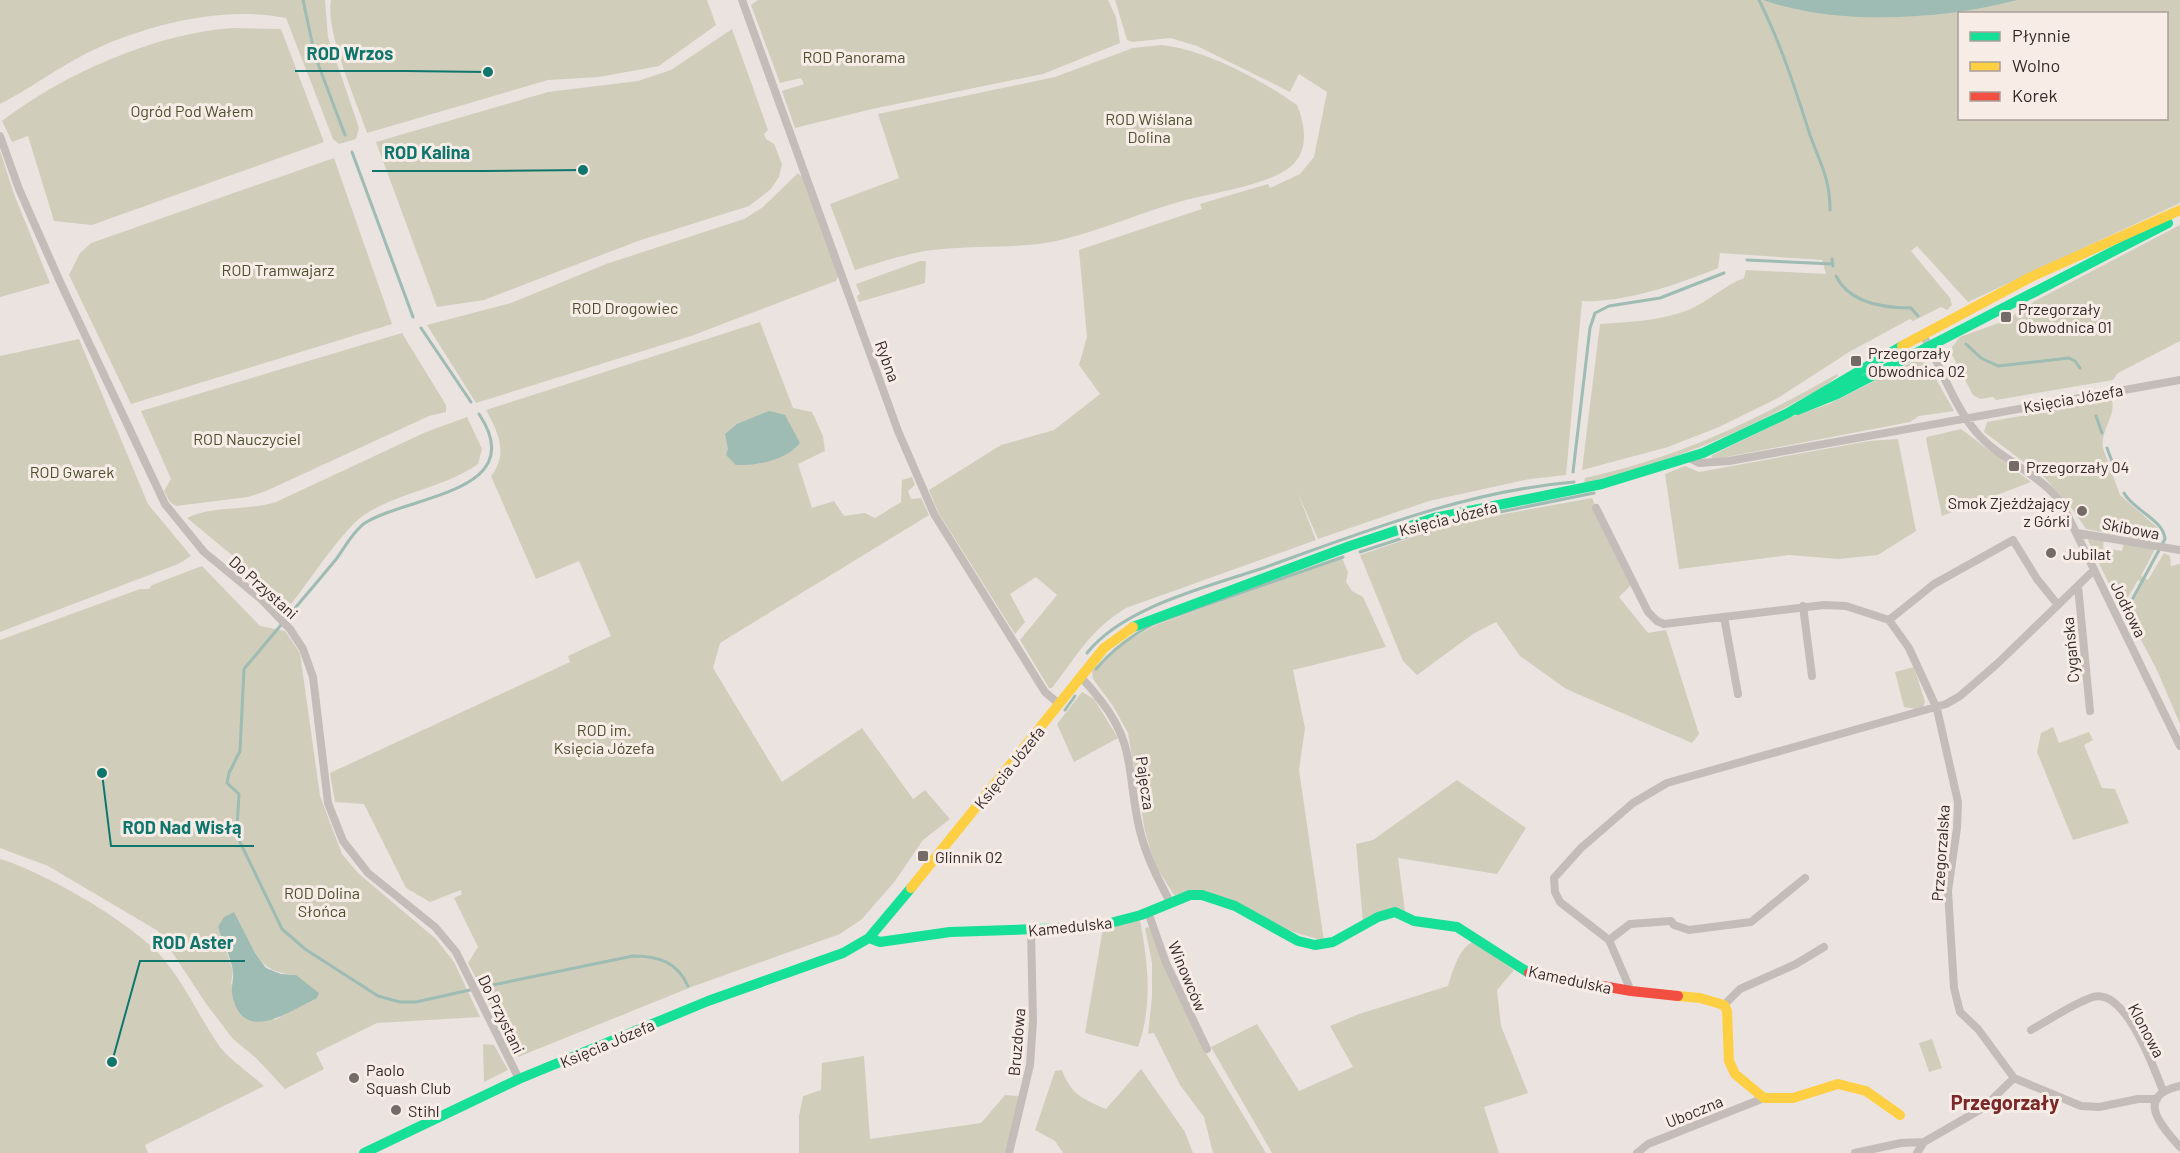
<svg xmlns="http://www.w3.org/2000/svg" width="2180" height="1153" font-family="Barlow,sans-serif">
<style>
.green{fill:#d0cebb;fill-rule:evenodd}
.water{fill:#9ebbb4}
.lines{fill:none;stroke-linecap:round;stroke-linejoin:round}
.stream{stroke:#9ebbb4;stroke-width:3}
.street{stroke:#c4bcb9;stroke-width:8}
.fast{stroke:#16e098;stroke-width:10}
.slow{stroke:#ffcf43;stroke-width:10}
.jam{stroke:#f24e42;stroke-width:10}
.poi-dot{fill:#746a68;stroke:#f8ece7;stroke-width:2}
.labels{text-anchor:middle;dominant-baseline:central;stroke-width:6;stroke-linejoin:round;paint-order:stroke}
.park-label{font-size:16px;fill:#4c502e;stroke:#f8ece7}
.poi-label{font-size:16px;fill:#342928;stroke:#f8ece7;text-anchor:start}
.street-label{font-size:16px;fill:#342928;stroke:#f8ece7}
.quarter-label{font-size:20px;font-weight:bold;fill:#7c2728;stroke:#f8ece7}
.leader{fill:none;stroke:#0f766e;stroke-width:2}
.callout-dot{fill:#0f766e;stroke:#f8ece7;stroke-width:2}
.callout-label{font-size:18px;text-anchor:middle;font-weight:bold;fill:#0f766e;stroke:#f8ece7;stroke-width:6;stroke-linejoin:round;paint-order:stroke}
</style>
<rect width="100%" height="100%" fill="#eae3e0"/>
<!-- green -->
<path class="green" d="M 0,0 L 325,0 L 328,37 L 359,128 L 356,139 L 339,144 L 333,139 L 286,18 C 223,5 144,25 87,53 C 57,68 30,89 0,104 Z
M 331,0 L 707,0 L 716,25 L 659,66 L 599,77 L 548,80 L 367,133 C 356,100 325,32 331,0 Z
M 758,0 L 1108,0 L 1116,17 L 1120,43 L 1043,74 L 872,109 L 795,128 L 782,91 L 804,84 L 801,78 L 780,83 L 751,5 Z
M 1115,0 L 1775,0 L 1919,16 L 2011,0 L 2180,0 L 2180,203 L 1968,302 L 1917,246 L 1911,251 L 1950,298 L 1952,305 L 1947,310 L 1941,307 L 1913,321 L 1910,319 L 1849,352 L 1778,398 L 1719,427 L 1668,447 L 1582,470 L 1600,324 C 1629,322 1660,321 1688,310 C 1708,302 1723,286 1744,278 L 1746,270 L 1826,274 L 1822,260 L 1720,253 L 1718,268 C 1679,284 1625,303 1582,301 L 1566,475 L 1530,479 L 1429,501 L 1318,539 L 1297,491 L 1316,540 L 1126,608 C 1090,630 1077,656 1052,688 L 1049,688 L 1020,640 L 1057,595 L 1036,577 L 1010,594 L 1025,622 L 1015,634 L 938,512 L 929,490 L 1001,445 L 1054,430 L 1100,394 L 1079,365 L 1087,337 L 1079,250 L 1202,209 L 1200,204 L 1268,184 L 1270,188 L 1300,174 L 1314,157 L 1327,92 L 1299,74 L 1290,92 L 1197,46 L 1170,38 L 1132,42 L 1127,40 ZM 1960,14 L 2166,14 L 2166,118 L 1960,118 Z
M 233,28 L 281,29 L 324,142 L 92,225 L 54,221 L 28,136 L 12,142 L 2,121 C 63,74 156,33 233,28 Z
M 732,29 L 768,130 L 764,134 L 766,139 L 774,144 L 782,164 L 779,177 L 771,189 L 749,206 L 638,241 L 484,300 L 437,307 L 376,142 L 548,92 L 638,81 L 671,70 Z
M 1162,45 C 1206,50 1260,79 1297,105 C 1306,127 1310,155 1286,170 C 1261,186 1216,192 1186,200 C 1144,211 1103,230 1061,240 C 1023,249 982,245 943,249 C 913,251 884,261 855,270 L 830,204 L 899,178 L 878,114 L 1055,77 L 1133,48 Z
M 0,151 L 14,194 L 50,283 L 0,297 Z
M 334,158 L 392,324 L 131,404 L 69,275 L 80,253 L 91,243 Z
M 798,173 L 804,179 L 839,274 L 836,281 L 691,336 L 476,403 L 427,325 L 511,303 L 606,264 L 744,219 L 763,207 Z
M 2180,225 L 2180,341 L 2118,373 L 2113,380 L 1996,400 L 1993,397 L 1980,399 L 1973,395 L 1951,353 L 1952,347 L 1960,337 L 2007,320 L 2035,301 Z
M 920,261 L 926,261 L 925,283 L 859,302 L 857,296 L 860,294 L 856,284 Z
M 760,322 L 793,408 L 812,412 L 823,436 L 825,451 L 798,464 L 812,508 L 834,501 L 844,516 L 865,513 L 875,518 L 901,502 L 902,480 L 912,477 L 915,485 L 908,491 L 911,499 L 921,498 L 929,515 L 720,643 L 713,668 L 782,782 L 862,728 L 913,799 L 925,790 L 950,819 L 923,840 L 895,881 L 862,919 L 840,934 L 694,986 L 518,1057 L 468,963 L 478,947 L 454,898 L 462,894 L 461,890 L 430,902 L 406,888 L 364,804 L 335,802 L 330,773 L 570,662 L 568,656 L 611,636 L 579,561 L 536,579 L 491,476 C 509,454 498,432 486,410 Z
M 402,333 L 446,405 L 446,412 L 429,416 L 266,491 L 248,497 L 176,506 L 170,502 L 164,491 L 171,479 L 141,411 Z
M 79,339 L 148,504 L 191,556 L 178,564 L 0,632 L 0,356 Z
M 1914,361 L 1927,363 L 1954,411 L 1919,416 L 1910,422 L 1711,460 L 1712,455 L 1791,417 L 1829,404 Z
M 1837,374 L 1838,376 L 1823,387 C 1743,432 1674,462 1584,483 L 1585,478 C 1683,456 1750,423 1837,374 Z
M 2112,400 C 2116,417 2100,430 2103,448 L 2120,495 L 2159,529 L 2161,533 L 2158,543 L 2086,529 L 2073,510 L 2045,478 L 1984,432 L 1987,422 Z
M 467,417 L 482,449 L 478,464 C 444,488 399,492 364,515 C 344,528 308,583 291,604 L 187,518 C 213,505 248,511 276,502 L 426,432 Z
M 1961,429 L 2031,482 L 1942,516 L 1926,439 L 1927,437 Z
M 1898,439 L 1916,531 L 1878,555 L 1838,559 L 1789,555 L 1679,569 L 1665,474 L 1685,466 L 1699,472 L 1869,441 Z
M 1592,498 L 1631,585 L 1619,597 L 1648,633 L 1666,630 L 1699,734 L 1692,743 L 1566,689 L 1520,656 L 1496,622 L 1473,634 L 1417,675 L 1403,661 L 1360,555 L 1454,523 Z
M 2086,536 L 2104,539 L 2103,548 L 2122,551 L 2124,542 L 2155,549 L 2141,576 L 2148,580 L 2164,553 L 2170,556 L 2171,566 L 2180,564 L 2180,724 L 2156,668 L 2127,614 L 2143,582 L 2138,580 L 2121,609 Z
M 1342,558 L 1348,572 L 1346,582 L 1352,591 L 1363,597 L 1386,647 L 1293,670 L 1305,728 L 1299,770 L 1324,941 L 1280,928 L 1197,891 L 1174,895 L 1154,863 L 1145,831 L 1128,733 L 1113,706 L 1093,679 L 1092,671 L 1116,647 L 1156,625 Z
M 202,566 L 260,626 L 285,631 L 300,653 L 320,796 L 342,854 L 358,873 L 436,939 L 454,962 L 480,1017 L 377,1023 L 316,1053 L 324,1069 L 285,1089 L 255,1057 L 233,1039 L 207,1005 L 158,931 L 48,866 L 0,848 L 0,640 L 140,589 L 149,589 L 152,585 ZM 218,927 L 245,935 C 259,961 265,973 296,975 L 295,1008 L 275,1020 L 231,984 L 233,971 Z
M 1914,667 L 1925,702 L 1923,707 L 1916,709 L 1904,707 L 1895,672 Z
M 1082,692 L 1094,699 L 1118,738 L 1074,762 L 1057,724 Z
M 2053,727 L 2059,743 L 2089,732 L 2093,740 L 2084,745 L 2102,788 L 2115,789 L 2129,823 L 2073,840 L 2037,752 L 2041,733 Z
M 1457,780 L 1526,828 L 1497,874 L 1398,858 L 1405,911 L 1363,922 L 1356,844 L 1373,840 Z
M 0,859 C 44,872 129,921 160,955 C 184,982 199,1017 220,1047 C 229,1059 252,1075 264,1086 L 145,1145 L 148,1153 L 0,1153 Z
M 1140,920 C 1148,963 1153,1005 1138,1047 L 1085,1033 L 1103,928 Z
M 1149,927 L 1169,978 L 1203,1048 L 1266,1153 L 1213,1153 L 1204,1117 L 1180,1085 L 1154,1033 L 1148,1034 L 1152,997 L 1152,963 L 1145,928 Z
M 1475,941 L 1514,970 L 1497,990 L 1501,1026 L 1528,1093 L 1484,1107 L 1499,1153 L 1272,1153 L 1211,1047 L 1257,1024 L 1299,1091 L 1353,1067 L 1330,1026 L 1359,1014 L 1448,986 C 1453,971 1459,946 1475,941 Z
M 1932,1039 L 1942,1068 L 1929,1072 L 1919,1043 Z
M 483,1044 L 494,1045 L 508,1070 L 484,1082 Z
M 864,1056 L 870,1139 L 981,1123 L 1005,1095 L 1019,1096 L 1006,1153 L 799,1153 L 799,1116 L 803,1096 L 821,1090 L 822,1063 Z
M 1141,1069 L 1185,1132 L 1193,1153 L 1063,1153 L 1055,1141 L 1035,1130 L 1055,1071 L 1062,1070 C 1071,1095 1083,1099 1106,1109 Z"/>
<!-- water -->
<path class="water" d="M 1763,0 L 2017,0 C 1941,20 1839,26 1763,0 Z
M 769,411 L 785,415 L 800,443 C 786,460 758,466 736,465 L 726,455 L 728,449 L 725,434 L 737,424 Z
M 234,912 L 255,953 L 266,968 L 281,974 L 296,975 L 319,993 L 317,998 C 291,1010 245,1045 233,998 C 230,989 234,980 233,971 C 231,957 222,941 218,927 L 224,917 Z"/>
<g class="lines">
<!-- stream -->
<path class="stream" d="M 303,0 L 315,56 L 345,135
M 1759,0 C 1781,44 1795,88 1810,135 C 1820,163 1830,178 1830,210
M 352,152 L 413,317
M 1832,259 L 1833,266
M 1747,260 L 1833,264
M 1836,276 C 1849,303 1883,308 1911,308 L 1918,316
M 421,328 L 471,402
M 1966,344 L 1981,358 L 1998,366 L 2069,358 L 2075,361 L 2080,368
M 2096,416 L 2102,433
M 2107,448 L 2113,464
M 1573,472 L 1590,328 L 1595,313 L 1609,306 L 1660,298 L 1724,273
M 2124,493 C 2133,510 2164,520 2165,539 L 2125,613
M 1360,552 L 1455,521 L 1594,493
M 287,618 C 303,598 321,578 337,558 C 345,547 354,530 365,523 C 406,496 532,493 479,414
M 281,625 L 244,669 L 240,751 L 229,773 L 227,783 L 239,794 L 237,828 L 240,842 L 282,929 L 305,949 L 378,996 L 400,1002 L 416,1002 L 470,990
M 1087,653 C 1124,606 1211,586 1266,567 C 1366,531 1467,491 1574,482
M 1096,669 C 1113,649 1132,635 1155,623 L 1343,557
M 1065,710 L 1075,696
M 483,987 L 633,956 C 659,956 677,962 688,986"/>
<!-- street -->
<path class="street" d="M 742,0 L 898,431 L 934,514 L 1045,692 L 1059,704
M 0,136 L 19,189 L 61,284 L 165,504 L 204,552 L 261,599 L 290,629 L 303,649 L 313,677 L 328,803 L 343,841 L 368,873 L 435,927 L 456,952 L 519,1079
M 1923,335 C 1941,366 1953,405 1977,433 C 2001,461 2040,473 2062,504 L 2180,746
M 1689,458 L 1699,463 L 1729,461 L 2180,380
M 1596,508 L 1648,612 L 1657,621 L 1664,624 L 1824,605 L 1846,606 L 1889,620 L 1909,648 L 1937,709 L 1958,802 L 1957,828 L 1948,891 L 1954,988 L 1960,1012 L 1978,1029 L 2014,1078 L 2081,1106 L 2099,1107 L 2138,1099 L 2157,1099
M 2077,533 L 2180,550
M 2078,586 L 2090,711
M 1803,606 L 1812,676
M 1724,617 L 1738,694
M 1889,620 L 1934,584 L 2013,540 L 2037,579 L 2058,605
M 1080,677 C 1088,684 1095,693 1101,701 C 1137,746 1127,780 1140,831 C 1146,856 1158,879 1170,902
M 1148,912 L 1166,963 L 1207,1049
M 1609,940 L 1630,924 L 1671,921 L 1674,925 L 1689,930 L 1751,922 L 1805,878
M 1631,991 L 1609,940 L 1560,902 L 1555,892 L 1554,878 L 1581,848 L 1633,803 L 1667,783 L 1946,704 L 1960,696 L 1998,663 L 2094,570
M 1724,1005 L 1740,989 L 1796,964 L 1824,947
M 2031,1030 C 2051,1019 2072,1004 2093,997 C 2125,987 2154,1068 2163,1091
M 2180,1086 C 2134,1096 2161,1126 2180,1147
M 1009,1153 L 1030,1065 L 1033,1021 L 1031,931
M 1637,1153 L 1648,1144 L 1764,1098
M 1855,1153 L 1901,1143 L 1924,1142
M 1917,1153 L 1924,1142 L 1983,1108 L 2014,1078"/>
<!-- fast -->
<path class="fast" d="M 1797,410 L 1837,394 L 2168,223
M 1133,627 L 1350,546 L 1434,518 L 1602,484 L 1703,453 L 1788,413 L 1902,346
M 869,938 L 880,942 L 950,932 L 1095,927 L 1141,915 L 1190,895 L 1202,895 L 1235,906 L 1298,941 L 1315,945 L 1333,942 L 1378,917 L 1395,912 L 1414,921 L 1457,927 L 1529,973
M 364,1153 L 519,1079 L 708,1001 L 843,953 L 869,938 L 911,888"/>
<!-- slow -->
<path class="slow" d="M 1902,346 L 2031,277 L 2180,210
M 911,888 L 1104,648 L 1133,627
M 1678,996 L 1700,998 L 1724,1005 L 1727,1011 L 1729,1061 L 1735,1074 L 1764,1098 L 1793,1098 L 1838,1084 L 1866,1091 L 1900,1115"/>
<!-- jam -->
<path class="jam" d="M 1529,973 L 1631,991 L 1678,996"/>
</g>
<!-- markers -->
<g class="poi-dot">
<rect x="2000" y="311" width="12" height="12" rx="3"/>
<rect x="1850" y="355" width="12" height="12" rx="3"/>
<rect x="2008" y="460" width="12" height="12" rx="3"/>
<circle cx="2082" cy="511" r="6"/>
<circle cx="2051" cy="553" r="6"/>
<rect x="917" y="850" width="12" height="12" rx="3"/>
<circle cx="354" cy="1078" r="6"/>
<circle cx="396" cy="1110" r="6"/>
</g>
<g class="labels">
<!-- park labels -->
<g class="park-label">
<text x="854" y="56">ROD Panorama</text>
<text x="192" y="110">Ogród Pod Wałem</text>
<text x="1149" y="118">ROD Wiślana<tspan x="1149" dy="18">Dolina</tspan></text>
<text x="278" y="269">ROD Tramwajarz</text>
<text x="625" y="307">ROD Drogowiec</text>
<text x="247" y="438">ROD Nauczyciel</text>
<text x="72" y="471">ROD Gwarek</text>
<text x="604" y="729">ROD im.<tspan x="604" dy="18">Księcia Józefa</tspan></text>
<text x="322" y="892">ROD Dolina<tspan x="322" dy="18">Słońca</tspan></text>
</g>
<!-- poi labels -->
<g class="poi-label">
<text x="2018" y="308">Przegorzały<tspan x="2018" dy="18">Obwodnica 01</tspan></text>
<text x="1868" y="352">Przegorzały<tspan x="1868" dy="18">Obwodnica 02</tspan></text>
<text x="2026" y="466">Przegorzały 04</text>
<text x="2070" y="502" text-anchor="end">Smok Zjeżdżający<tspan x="2070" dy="18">z Górki</tspan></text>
<text x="2063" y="553">Jubilat</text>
<text x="935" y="856">Glinnik 02</text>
<text x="366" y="1069">Paolo<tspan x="366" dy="18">Squash Club</tspan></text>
<text x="408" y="1110">Stihl</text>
</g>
<!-- street labels -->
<g class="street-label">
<text transform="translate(888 361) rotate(70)">Rybna</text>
<text transform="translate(2073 398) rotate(-10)">Księcia Józefa</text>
<text transform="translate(1448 518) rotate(-14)">Księcia Józefa</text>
<text transform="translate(2131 528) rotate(11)">Skibowa</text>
<text transform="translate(264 587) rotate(42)">Do Przystani</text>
<text transform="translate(2129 609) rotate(64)">Jodłowa</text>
<text transform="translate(2070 650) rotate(-95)">Cygańska</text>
<text transform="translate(1009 767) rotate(-51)">Księcia Józefa</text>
<text transform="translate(1146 783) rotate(82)">Pajęcza</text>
<text transform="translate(1940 853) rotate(-86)">Przegorzalska</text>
<text transform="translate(1070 926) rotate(-6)">Kamedulska</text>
<text transform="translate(1188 976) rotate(67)">Winowców</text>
<text transform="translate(1570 979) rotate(12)">Kamedulska</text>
<text transform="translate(502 1014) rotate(64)">Do Przystani</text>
<text transform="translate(2147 1030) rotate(62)">Klonowa</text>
<text transform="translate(1016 1042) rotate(-85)">Bruzdowa</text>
<text transform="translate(607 1043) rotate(-23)">Księcia Józefa</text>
<text transform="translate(1694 1111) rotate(-22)">Uboczna</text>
</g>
<!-- quarter labels -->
<g class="quarter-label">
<text x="2005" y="1102">Przegorzały</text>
</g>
</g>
<!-- callouts -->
<path class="leader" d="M488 72L406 71H295M583 170L482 171H372M102 773L111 846H254M112 1062L140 961H245"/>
<g class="callout-dot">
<circle cx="488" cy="72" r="6"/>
<circle cx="583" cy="170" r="6"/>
<circle cx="102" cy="773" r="6"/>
<circle cx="112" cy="1062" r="6"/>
</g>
<g class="callout-label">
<text x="350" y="60">ROD Wrzos</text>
<text x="427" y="159">ROD Kalina</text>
<text x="182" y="834">ROD Nad Wisłą</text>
<text x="193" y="949">ROD Aster</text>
</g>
<!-- legend -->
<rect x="1958" y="12" width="210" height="108" fill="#f8ece7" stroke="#aa9e9b" stroke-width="1.5"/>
<rect x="1970" y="32" width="30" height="9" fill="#16e098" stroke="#aa9e9b" stroke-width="1.5"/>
<text x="2012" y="42" font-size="18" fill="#342928">Płynnie</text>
<rect x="1970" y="62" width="30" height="9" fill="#ffcf43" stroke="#aa9e9b" stroke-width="1.5"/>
<text x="2012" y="72" font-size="18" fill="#342928">Wolno</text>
<rect x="1970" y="92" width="30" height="9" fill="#f24e42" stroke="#aa9e9b" stroke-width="1.5"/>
<text x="2012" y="102" font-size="18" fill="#342928">Korek</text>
</svg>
